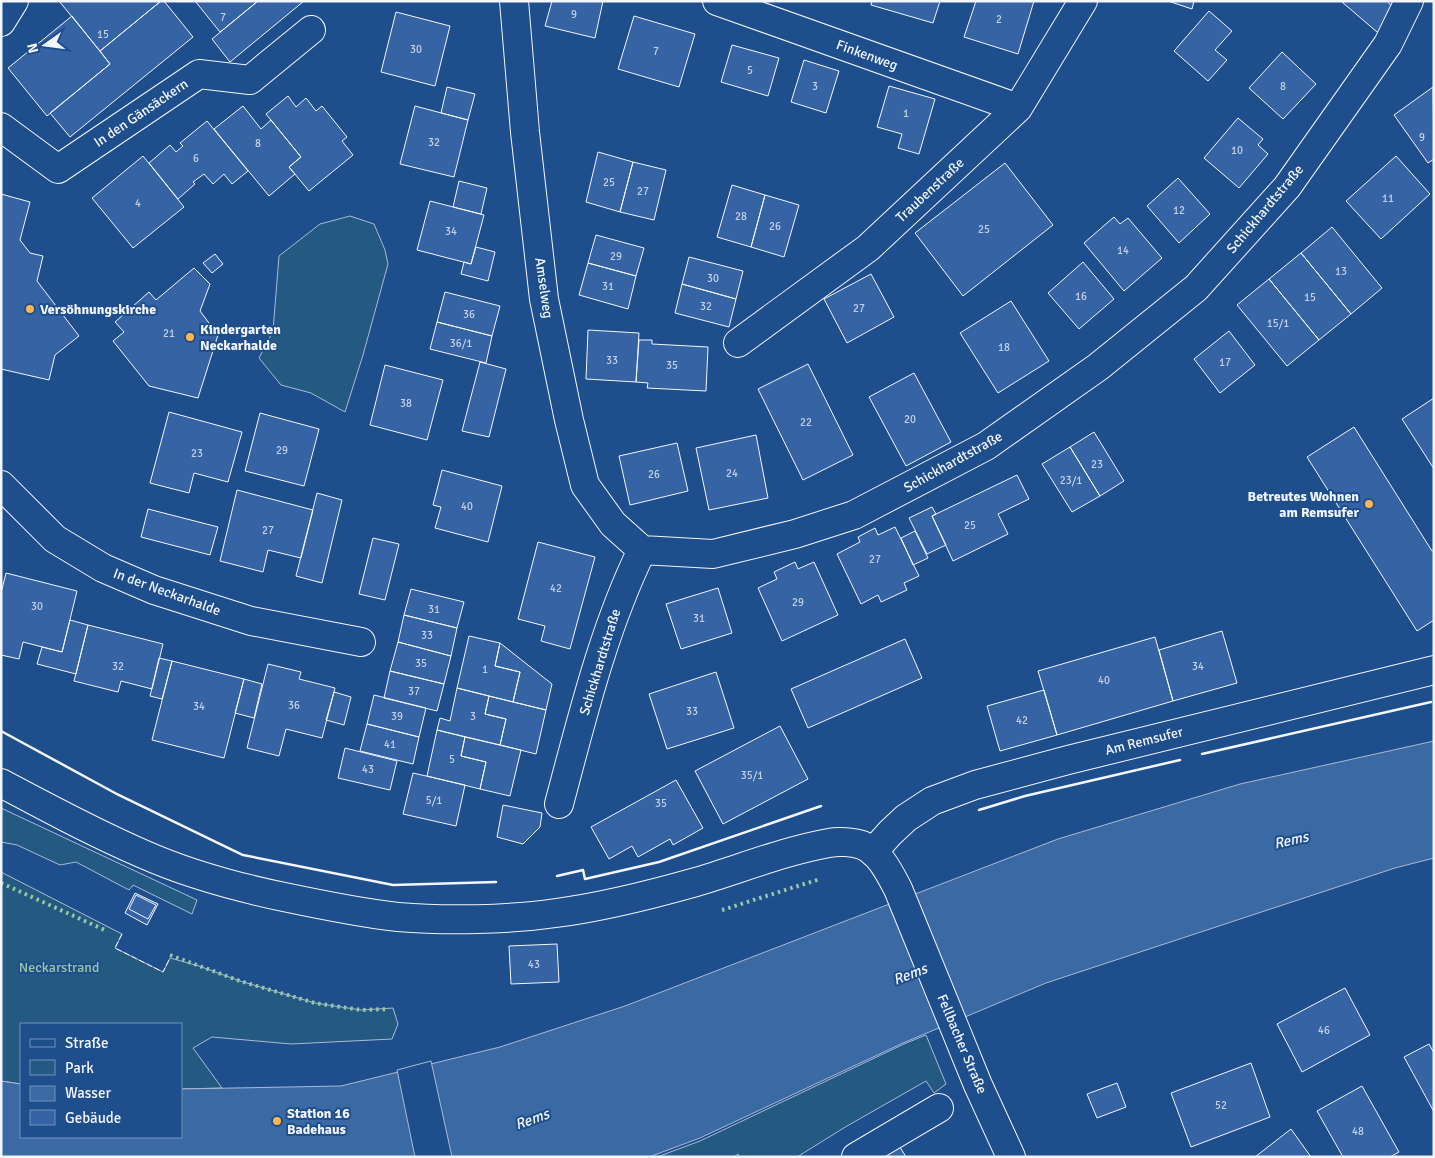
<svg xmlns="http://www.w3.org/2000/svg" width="1435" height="1158" font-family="Signika,sans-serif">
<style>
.green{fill:#245a82;stroke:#a8bbd7}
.water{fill:#3b69a3;stroke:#a8bbd7}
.pier{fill:#1f4e8c;stroke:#a8bbd7}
.building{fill:#3563a3;stroke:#f2f6ff}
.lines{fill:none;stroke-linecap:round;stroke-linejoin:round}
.minor-casing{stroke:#f2f6ff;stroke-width:30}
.major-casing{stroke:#f2f6ff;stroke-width:30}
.minor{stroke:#1f4e8c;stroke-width:28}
.major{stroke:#1f4e8c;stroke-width:28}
.hedge{stroke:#97c8a6;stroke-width:4;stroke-dasharray:2.5 4;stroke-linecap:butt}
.fence{stroke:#f2f6ff;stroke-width:1;stroke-dasharray:6 2.5;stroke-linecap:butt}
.wall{stroke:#f2f6ff;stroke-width:2.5}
.poi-dot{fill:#ffb74d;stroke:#1f4e8c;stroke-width:2}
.labels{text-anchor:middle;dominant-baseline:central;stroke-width:4;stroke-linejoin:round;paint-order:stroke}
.number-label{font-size:11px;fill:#c3d1e8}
.street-label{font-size:14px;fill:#f2f6ff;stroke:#1f4e8c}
.poi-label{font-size:14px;font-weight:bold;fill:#f2f6ff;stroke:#1f4e8c;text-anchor:start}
.park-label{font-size:14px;fill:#97c8a6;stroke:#1f4e8c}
.water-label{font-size:15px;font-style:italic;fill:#f2f6ff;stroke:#1f4e8c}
</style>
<rect width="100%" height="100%" fill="#1f4e8c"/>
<!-- green -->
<path class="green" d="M 350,216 L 374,224 L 385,250 L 388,264 L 363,355 L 345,412 L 311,393 L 281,385 L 259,358 L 273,331 L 279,256 L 320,224 Z
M 1,808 L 197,900 L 192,914 L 133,885 L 129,890 L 76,862 L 60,865 L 17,845 L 1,842 Z
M 1,872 L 122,934 L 115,948 L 163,972 L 170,958 L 199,966 L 240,981 L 315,1003 L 361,1010 L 393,1008 L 398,1024 L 392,1039 L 291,1044 L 212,1037 L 193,1048 L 222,1088 L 181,1089 L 181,1024 L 21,1024 L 21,1084 L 1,1081 Z
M 926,1035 L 946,1084 L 934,1093 L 926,1081 L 847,1126 L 797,1157 L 740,1157 L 738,1154 L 734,1157 L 657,1157 L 700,1141 L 904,1044 Z"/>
<!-- water -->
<path class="water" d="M 1434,741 L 1434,858 L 1395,868 L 1046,983 L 903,1043 L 700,1138 L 649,1157 L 1,1157 L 1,1081 L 21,1084 L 21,1137 L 181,1137 L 181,1089 L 341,1086 L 500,1047 L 625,1006 L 1058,839 L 1240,784 Z"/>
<!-- pier -->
<path class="pier" d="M 431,1061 L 452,1157 L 415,1157 L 397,1070 Z"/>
<!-- building -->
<path class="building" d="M 59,1 L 161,1 L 100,51 Z
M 161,1 L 164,1 L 193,37 L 70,137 L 50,113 L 110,64 L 100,51 Z
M 195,1 L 258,1 L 220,32 Z
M 258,1 L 304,1 L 230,62 L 212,39 Z
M 552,1 L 603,1 L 595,38 L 545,26 Z
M 872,1 L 940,1 L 933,23 L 871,5 Z
M 976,1 L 1034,1 L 1018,54 L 964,37 Z
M 1168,1 L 1194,1 L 1192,9 Z
M 1343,1 L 1387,1 L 1397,12 L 1384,38 L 1342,2 Z
M 1209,11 L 1232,31 L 1215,50 L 1227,60 L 1208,81 L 1174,51 Z
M 396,12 L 450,26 L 435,86 L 381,72 Z
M 72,16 L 110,64 L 47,116 L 8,68 Z
M 634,16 L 695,34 L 679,87 L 618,69 Z
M 732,45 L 779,58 L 768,96 L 721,82 Z
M 1282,52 L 1316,84 L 1283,119 L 1249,88 Z
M 804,60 L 839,71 L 826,113 L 791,102 Z
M 889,86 L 935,99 L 919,154 L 898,148 L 902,134 L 877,127 Z
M 447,87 L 475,94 L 468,120 L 441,113 Z
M 1433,87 L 1434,159 L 1428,163 L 1394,115 Z
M 288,96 L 296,107 L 306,98 L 316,111 L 322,106 L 347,137 L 342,141 L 353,155 L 309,191 L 289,167 L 301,157 L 266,114 Z
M 243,106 L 261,129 L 271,120 L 301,157 L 289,167 L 295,174 L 269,196 L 214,129 Z
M 415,106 L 468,120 L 454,177 L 400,164 Z
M 1238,118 L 1263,139 L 1258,145 L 1268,154 L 1239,188 L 1204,158 Z
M 207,121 L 248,171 L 232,184 L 224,174 L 213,184 L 204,174 L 193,182 L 195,184 L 178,199 L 149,163 L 170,145 L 176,152 L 183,146 L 180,143 Z
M 598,152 L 633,162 L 620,212 L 586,202 Z
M 143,156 L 184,207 L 133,248 L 92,198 Z
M 1396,156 L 1430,194 L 1381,239 L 1346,201 Z
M 633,162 L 666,170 L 654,220 L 620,212 Z
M 1005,163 L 1053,225 L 963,296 L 915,233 Z
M 1178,178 L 1210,214 L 1179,243 L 1147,206 Z
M 459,181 L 487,188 L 481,214 L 453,207 Z
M 732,185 L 765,195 L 751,247 L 717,237 Z
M 1,194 L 30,202 L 20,240 L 30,253 L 43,256 L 37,281 L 79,336 L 55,355 L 49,380 L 1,369 Z
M 765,195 L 799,205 L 784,257 L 751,247 Z
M 430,201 L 484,215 L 471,264 L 417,250 Z
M 1114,217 L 1120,224 L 1128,218 L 1162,258 L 1124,291 L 1084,243 Z
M 1332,227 L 1382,288 L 1351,314 L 1301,253 Z
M 596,235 L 644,248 L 636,276 L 588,263 Z
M 476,247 L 495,252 L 488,281 L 461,274 L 464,262 L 471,264 Z
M 1301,253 L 1351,314 L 1319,340 L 1269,279 Z
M 215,254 L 223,264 L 212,273 L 203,263 Z
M 689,257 L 743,271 L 736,299 L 682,284 Z
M 1083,262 L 1114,299 L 1079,329 L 1048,293 Z
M 588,263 L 636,276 L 628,309 L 579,295 Z
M 194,268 L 210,284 L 200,311 L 218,335 L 198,398 L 149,386 L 113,341 L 124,332 L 115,322 L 149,292 L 156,300 Z
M 871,274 L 894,317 L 847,343 L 824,299 Z
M 1269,279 L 1319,340 L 1287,366 L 1237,305 Z
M 682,284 L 736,299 L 729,327 L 675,313 Z
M 445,292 L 500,306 L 492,336 L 437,322 Z
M 1011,301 L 1049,361 L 998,393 L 960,333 Z
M 437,322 L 492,336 L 486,363 L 430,349 Z
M 588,330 L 639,333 L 636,382 L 586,379 Z
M 1229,331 L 1255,365 L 1220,393 L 1194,359 Z
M 639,340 L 652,340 L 652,344 L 708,347 L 706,391 L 647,388 L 648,383 L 636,382 Z
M 480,362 L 506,369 L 489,437 L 462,431 Z
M 808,364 L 853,455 L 803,480 L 758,389 Z
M 385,365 L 443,380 L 427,440 L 370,425 Z
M 914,373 L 951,442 L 906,466 L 869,397 Z
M 1434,398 L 1434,469 L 1402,419 Z
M 169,412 L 242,432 L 228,482 L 194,473 L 189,493 L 150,483 Z
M 260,413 L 319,429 L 304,486 L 245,471 Z
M 1354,427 L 1432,551 L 1434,550 L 1434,620 L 1417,631 L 1307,457 Z
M 1094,432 L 1124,481 L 1100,496 L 1070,447 Z
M 756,435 L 768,498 L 709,510 L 696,448 Z
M 677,443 L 688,491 L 630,505 L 619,456 Z
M 1070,447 L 1100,496 L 1072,512 L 1042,464 Z
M 442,470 L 502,486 L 488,542 L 435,528 L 441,507 L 433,505 Z
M 1017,475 L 1029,499 L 998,514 L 1008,534 L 953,561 L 932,516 Z
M 237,490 L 313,510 L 301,558 L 268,550 L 263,572 L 220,561 Z
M 317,493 L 342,500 L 322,583 L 296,576 Z
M 932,507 L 936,514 L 932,516 L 946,545 L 927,554 L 909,518 Z
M 148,509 L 218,527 L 210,555 L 141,537 Z
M 895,527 L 919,576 L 904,583 L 907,590 L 881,602 L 878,595 L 861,604 L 837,554 L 860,542 L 858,537 L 875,528 L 878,535 Z
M 915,531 L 928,558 L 913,565 L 901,538 Z
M 373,538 L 399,544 L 385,600 L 359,594 Z
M 538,542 L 595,557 L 570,649 L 541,641 L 545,626 L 518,619 Z
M 795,562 L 798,569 L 814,562 L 838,615 L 782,641 L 758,588 L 777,579 L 774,572 Z
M 6,573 L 77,591 L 62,652 L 23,642 L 19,659 L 1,655 L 1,593 Z
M 718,588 L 732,633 L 681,649 L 666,604 Z
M 411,589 L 464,602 L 457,628 L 404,615 Z
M 404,615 L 457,628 L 451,656 L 398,642 Z
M 70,620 L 88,625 L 76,674 L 37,664 L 42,647 L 62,652 Z
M 88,625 L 163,644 L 152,689 L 121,681 L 118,692 L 74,681 Z
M 1222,631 L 1237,683 L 1173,701 L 1159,650 Z
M 469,636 L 500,643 L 495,666 L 520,672 L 513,702 L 457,688 Z
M 1155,637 L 1173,701 L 1057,735 L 1038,671 Z
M 905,639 L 922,678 L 808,728 L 791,689 Z
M 398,642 L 451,656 L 444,684 L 390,671 Z
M 500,643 L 552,684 L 546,710 L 513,702 L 520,672 L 495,666 Z
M 159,658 L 172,661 L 162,699 L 150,696 Z
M 172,661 L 244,679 L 224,758 L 152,740 Z
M 268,664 L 301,672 L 299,679 L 335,688 L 322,738 L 286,729 L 279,756 L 247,748 Z
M 390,671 L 444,684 L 437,711 L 384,698 Z
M 716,672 L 734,728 L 667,749 L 649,694 Z
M 244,679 L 262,684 L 254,718 L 235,713 Z
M 457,688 L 489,696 L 485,714 L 506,719 L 500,745 L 437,730 L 440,718 L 450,721 Z
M 1044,690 L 1057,735 L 1000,751 L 987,706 Z
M 334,692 L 351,697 L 344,725 L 326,720 Z
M 374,695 L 426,708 L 419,737 L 367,724 Z
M 489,696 L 546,710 L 536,754 L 500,745 L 506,719 L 485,714 Z
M 367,724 L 419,737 L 413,764 L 360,751 Z
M 780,726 L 808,779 L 723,824 L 695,771 Z
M 437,730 L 465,737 L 461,756 L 486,762 L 480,789 L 427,776 Z
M 465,737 L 521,750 L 510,796 L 480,789 L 486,762 L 461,756 Z
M 345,748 L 397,761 L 390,790 L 338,778 Z
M 413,773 L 465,785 L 456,826 L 403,814 Z
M 676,780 L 703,828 L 673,845 L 670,839 L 638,857 L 632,846 L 609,859 L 591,827 Z
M 503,805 L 542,813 L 540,827 L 523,844 L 497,837 Z
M 135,893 L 158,904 L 147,925 L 125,913 Z
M 136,895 L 156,905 L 148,919 L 129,909 Z
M 557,944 L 559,982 L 511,984 L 509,946 Z
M 1345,988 L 1370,1035 L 1302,1072 L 1277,1024 Z
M 1429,1044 L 1434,1053 L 1434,1112 L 1404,1057 Z
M 1251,1063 L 1270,1117 L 1191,1147 L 1171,1093 Z
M 1117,1083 L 1126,1107 L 1097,1118 L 1087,1094 Z
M 1362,1086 L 1399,1152 L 1390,1157 L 1343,1157 L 1317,1111 Z
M 1291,1129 L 1311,1157 L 1255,1157 Z
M 900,1147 L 906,1157 L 884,1157 Z"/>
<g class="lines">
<!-- minor casing -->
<g class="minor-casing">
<path id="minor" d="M 514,1 L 525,132 L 544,299 L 569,420 L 585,485 L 613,524 L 642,550
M 717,1 L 1018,108
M 1,22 L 14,1
M 1,127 L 58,169 L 199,74 L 250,80 L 311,30
M 738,343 L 868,248 L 1018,108 L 1083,1
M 1,485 L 55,539 L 103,568 L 154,590 L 251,621 L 361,642
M 642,550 L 713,554 L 795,534 L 854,515 L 986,446 L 1098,367 L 1196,288 L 1287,187 L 1388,44 L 1409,1
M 559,804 C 582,718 603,630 642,550
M 873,852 L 890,833 L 906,818 L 932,801 L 975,785 L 1068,760 L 1434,670
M 856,1157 L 939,1108"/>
</g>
<!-- major casing -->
<g class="major-casing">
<path id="major" d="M 1,783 C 48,808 94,833 143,854 C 188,874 236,887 284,897 C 322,905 360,913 398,917 C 446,921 508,920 556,913 C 603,907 650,895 696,882 C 740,869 784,851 829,843 C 838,841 853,842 862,845 C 880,852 890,874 898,889 L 978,1085 L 1011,1157"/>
</g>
<!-- minor -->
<use href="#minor" class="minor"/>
<!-- major -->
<use href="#major" class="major"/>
<!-- hedge -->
<path class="hedge" d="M 1,883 L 107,931
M 722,910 L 820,879
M 170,955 L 240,981 L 315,1003 L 361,1010 L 389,1009"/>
<!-- fence -->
<path class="fence" d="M 122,934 L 115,948 L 163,972 L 170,958"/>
<!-- wall -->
<path class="wall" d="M 1,731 L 115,793 L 243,855 L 393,885 L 496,882
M 1202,754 L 1431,702
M 979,810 L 1025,796 L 1180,760
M 557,876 L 583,870 L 585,879 L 659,862 L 821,806"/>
</g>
<!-- markers -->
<g class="poi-dot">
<circle cx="30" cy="309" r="5"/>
<circle cx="190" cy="337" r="5"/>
<circle cx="1369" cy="504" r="5"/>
<circle cx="277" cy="1121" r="5"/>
</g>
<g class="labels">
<!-- number labels -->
<g class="number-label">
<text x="574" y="14">9</text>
<text x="223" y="17">7</text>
<text x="999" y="19">2</text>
<text x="103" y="34">15</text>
<text x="416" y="49">30</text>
<text x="656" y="51">7</text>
<text x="750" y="70">5</text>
<text x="815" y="86">3</text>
<text x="1283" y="86">8</text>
<text x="906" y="113">1</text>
<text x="1422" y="137">9</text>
<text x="434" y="142">32</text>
<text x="258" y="143">8</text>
<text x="1237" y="150">10</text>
<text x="196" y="158">6</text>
<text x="609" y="182">25</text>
<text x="643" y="191">27</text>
<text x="1388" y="198">11</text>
<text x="138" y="203">4</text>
<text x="1179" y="210">12</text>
<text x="741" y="216">28</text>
<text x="775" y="226">26</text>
<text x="984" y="229">25</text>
<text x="451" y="231">34</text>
<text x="1123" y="250">14</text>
<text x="616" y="256">29</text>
<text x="1341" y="271">13</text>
<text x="713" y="278">30</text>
<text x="608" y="286">31</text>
<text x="1081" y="296">16</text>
<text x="1310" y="297">15</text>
<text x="706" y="306">32</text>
<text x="859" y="308">27</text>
<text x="469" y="314">36</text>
<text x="1278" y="323">15/1</text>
<text x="169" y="333">21</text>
<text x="461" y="343">36/1</text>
<text x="1004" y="347">18</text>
<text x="612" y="360">33</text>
<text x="1225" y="362">17</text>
<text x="672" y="365">35</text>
<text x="406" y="403">38</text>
<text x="910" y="419">20</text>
<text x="806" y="422">22</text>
<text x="282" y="450">29</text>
<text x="197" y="453">23</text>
<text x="1097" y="464">23</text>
<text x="732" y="473">24</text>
<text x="654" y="474">26</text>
<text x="1071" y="480">23/1</text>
<text x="467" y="506">40</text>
<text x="970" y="525">25</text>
<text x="268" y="530">27</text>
<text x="875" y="559">27</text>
<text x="556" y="588">42</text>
<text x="798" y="602">29</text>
<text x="37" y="606">30</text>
<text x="434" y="609">31</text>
<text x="699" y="618">31</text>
<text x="427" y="635">33</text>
<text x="421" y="663">35</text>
<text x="118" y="666">32</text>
<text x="1198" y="666">34</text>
<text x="485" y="669">1</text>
<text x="1104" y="680">40</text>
<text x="414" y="691">37</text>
<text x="294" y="705">36</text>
<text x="199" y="706">34</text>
<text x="692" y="711">33</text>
<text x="397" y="716">39</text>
<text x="473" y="716">3</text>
<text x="1022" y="720">42</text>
<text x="390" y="744">41</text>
<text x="452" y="759">5</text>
<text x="368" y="769">43</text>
<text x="752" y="775">35/1</text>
<text x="434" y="800">5/1</text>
<text x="661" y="803">35</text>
<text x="534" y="964">43</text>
<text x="1324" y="1030">46</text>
<text x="1221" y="1105">52</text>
<text x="1358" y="1131">48</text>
</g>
<!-- street labels -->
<g class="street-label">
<text transform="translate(867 55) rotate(20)">Finkenweg</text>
<text transform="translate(141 113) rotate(-34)">In den Gänsäckern</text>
<text transform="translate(930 190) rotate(-43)">Traubenstraße</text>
<text transform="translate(1265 209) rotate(-50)">Schickhardtstraße</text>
<text transform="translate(544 288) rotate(82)">Amselweg</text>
<text transform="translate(953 462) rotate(-29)">Schickhardtstraße</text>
<text transform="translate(167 592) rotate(20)">In der Neckarhalde</text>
<text transform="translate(600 662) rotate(-73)">Schickhardtstraße</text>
<text transform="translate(1144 741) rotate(-14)">Am Remsufer</text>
<text transform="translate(962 1044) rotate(67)">Fellbacher Straße</text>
</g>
<!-- poi labels -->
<g class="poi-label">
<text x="40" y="309">Versöhnungskirche</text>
<text x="200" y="329">Kindergarten<tspan x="200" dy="16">Neckarhalde</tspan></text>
<text x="1359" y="496" text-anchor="end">Betreutes Wohnen<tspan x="1359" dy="16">am Remsufer</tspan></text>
<text x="287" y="1113">Station 16<tspan x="287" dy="16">Badehaus</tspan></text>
</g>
<!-- park labels -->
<g class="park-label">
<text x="59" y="967">Neckarstrand</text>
</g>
<!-- water labels -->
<g class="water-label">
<text transform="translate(1291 840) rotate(-13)">Rems</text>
<text transform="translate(910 974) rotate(-21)">Rems</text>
<text transform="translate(532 1119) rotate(-20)">Rems</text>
</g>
</g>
<!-- border -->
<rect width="1435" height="1158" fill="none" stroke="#f2f6ff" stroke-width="5"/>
<!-- legend -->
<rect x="20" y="1023" width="162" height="115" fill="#1f4e8c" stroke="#7391ba"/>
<rect x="30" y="1039" width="25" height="8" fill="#1f4e8c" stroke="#7391ba"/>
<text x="65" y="1048" font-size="15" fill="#f2f6ff">Straße</text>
<rect x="30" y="1060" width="25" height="15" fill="#245a82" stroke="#7391ba"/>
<text x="65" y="1073" font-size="15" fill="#f2f6ff">Park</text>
<rect x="30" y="1086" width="25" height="15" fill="#3b69a3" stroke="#7391ba"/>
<text x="65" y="1098" font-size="15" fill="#f2f6ff">Wasser</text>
<rect x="30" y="1110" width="25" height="15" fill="#3563a3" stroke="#7391ba"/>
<text x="65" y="1123" font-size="15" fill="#f2f6ff">Gebäude</text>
<!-- north arrow -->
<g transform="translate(45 45) rotate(256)" stroke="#1f4e8c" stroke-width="4" paint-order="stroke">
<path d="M0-4L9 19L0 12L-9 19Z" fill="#f2f6ff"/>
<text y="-8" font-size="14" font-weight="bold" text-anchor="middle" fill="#f2f6ff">N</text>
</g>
</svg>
